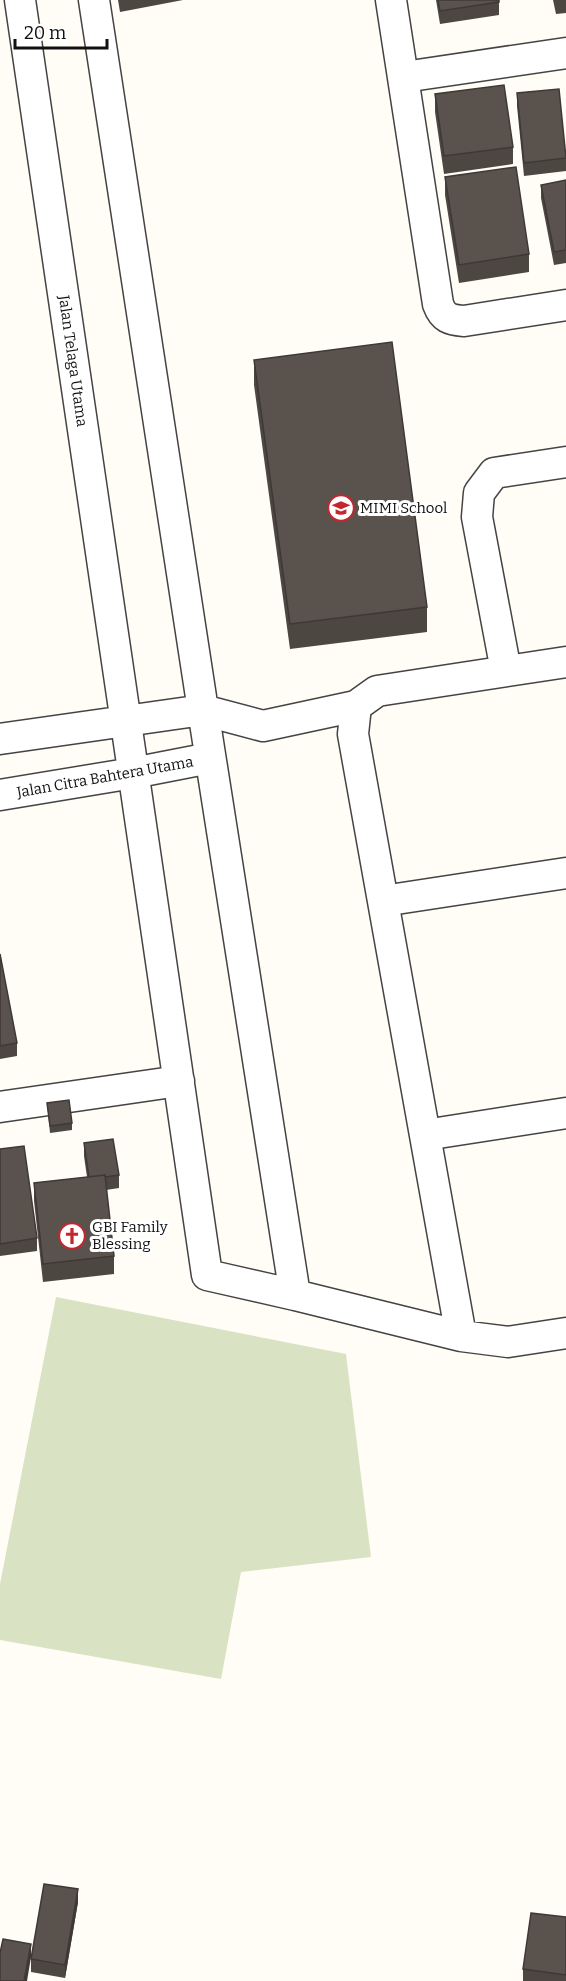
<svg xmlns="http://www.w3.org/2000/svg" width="566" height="1981" font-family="Bitter,serif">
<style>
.cemetery{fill:#d9e3c4}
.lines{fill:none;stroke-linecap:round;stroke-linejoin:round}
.minor-casing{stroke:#444;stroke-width:33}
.minor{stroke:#fff;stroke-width:30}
.wall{fill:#4d4742}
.shaded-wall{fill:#3f3936}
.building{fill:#5a524d;stroke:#3f3936;stroke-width:1.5}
.labels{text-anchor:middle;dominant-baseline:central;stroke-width:6;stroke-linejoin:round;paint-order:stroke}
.street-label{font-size:15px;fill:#111;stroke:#fff}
.poi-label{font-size:15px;fill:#111;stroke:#fff;text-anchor:start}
</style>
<rect width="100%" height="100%" fill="#fffdf5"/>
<!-- cemetery -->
<path class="cemetery" d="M 56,1297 L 346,1354 L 371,1557 L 241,1572 L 221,1679 L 0,1640 L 0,1584 Z"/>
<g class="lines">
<!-- minor casing -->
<g class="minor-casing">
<path id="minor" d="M 20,0 L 207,1275 L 295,1295 L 203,710 L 94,0
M 391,0 L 438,304 C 443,318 450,320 464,321 L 566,305
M 404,77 L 566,53
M 566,662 L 377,691 L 356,706 L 353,734 L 461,1336 L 508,1342 L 566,1333
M 506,671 L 477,517 L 479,493 L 494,473 L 566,462
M 0,739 L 203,710 L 263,726 L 356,706
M 0,795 L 133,773 L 210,758
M 383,901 L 566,873
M 0,1107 L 179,1081
M 425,1135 L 566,1113
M 295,1295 L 461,1336"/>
</g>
<!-- minor -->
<use href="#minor" class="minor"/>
</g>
<!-- wall -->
<path class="wall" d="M 118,0 L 183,0 L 120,12 Z
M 436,0 L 499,0 L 499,15 L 440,24 Z
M 553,0 L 566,0 L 566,13 L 556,14 Z
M 517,93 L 566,157 L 566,171 L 524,176 L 517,106 Z
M 435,94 L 513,147 L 513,164 L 444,174 L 435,112 Z
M 445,177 L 529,254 L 529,272 L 459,283 L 445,195 Z
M 566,180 L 566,263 L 554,265 L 541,198 L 541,185 Z
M 254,360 L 427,607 L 427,632 L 290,649 L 254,385 Z
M 0,954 L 17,1043 L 17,1056 L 0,1059 Z
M 47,1103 L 72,1123 L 72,1130 L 50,1133 Z
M 84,1143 L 119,1175 L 119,1188 L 106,1190 L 114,1256 L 114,1274 L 43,1282 L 34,1201 L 34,1183 L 87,1177 L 84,1156 Z
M 0,1149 L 37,1238 L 37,1251 L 0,1256 Z
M 78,1902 L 65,1978 L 31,1972 L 31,1959 Z
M 566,1917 L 566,1981 L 523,1981 L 523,1969 Z"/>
<!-- shaded-wall -->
<path class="shaded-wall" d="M 78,1889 L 78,1902 L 65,1978 L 65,1965 Z
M 31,1944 L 31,1957 L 27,1981 L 24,1981 Z"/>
<!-- building -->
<path class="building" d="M 438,0 L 499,0 L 499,2 L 440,11 Z
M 504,85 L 513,147 L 444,156 L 435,94 Z
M 559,89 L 566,158 L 524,163 L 517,93 Z
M 516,167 L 529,254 L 459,265 L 445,177 Z
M 566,180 L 566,250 L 554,252 L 541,185 Z
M 392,342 L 427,607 L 290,624 L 254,360 Z
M 0,954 L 17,1043 L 0,1046 Z
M 69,1100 L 72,1123 L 50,1126 L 47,1103 Z
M 113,1139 L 119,1175 L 105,1177 L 105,1175 L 89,1177 L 84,1143 Z
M 24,1146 L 37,1238 L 0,1244 L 0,1149 Z
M 105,1175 L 114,1256 L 43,1264 L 34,1183 Z
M 44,1884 L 78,1889 L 65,1965 L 31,1959 Z
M 531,1913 L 566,1917 L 566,1975 L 523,1969 Z
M 3,1939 L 31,1944 L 24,1981 L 0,1981 L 0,1953 Z"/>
<!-- icons -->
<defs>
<g id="school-ring" transform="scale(1.35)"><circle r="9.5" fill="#fff" stroke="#c4262e" stroke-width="1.5"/><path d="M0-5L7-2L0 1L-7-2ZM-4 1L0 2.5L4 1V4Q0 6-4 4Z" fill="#c4262e"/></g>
<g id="church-ring" transform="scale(1.35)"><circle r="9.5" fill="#fff" stroke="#c4262e" stroke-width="1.5"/><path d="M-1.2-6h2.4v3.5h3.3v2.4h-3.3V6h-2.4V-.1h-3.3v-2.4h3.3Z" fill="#c4262e"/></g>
</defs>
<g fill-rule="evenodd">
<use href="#school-ring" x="341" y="508"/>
<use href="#church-ring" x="72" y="1236"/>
</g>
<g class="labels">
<!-- street labels -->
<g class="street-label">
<text transform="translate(73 361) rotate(82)">Jalan Telaga Utama</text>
<text transform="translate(105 777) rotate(-10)">Jalan Citra Bahtera Utama</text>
</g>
<!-- poi labels -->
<g class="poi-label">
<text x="360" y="508">MIMI School</text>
<text x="92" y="1227">GBI Family<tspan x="92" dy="17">Blessing</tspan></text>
</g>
</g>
<!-- scale -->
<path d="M15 39v9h92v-9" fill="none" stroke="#111111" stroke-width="3"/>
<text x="24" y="39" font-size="18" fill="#111111" stroke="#ffffff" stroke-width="4.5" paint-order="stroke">20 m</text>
</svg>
